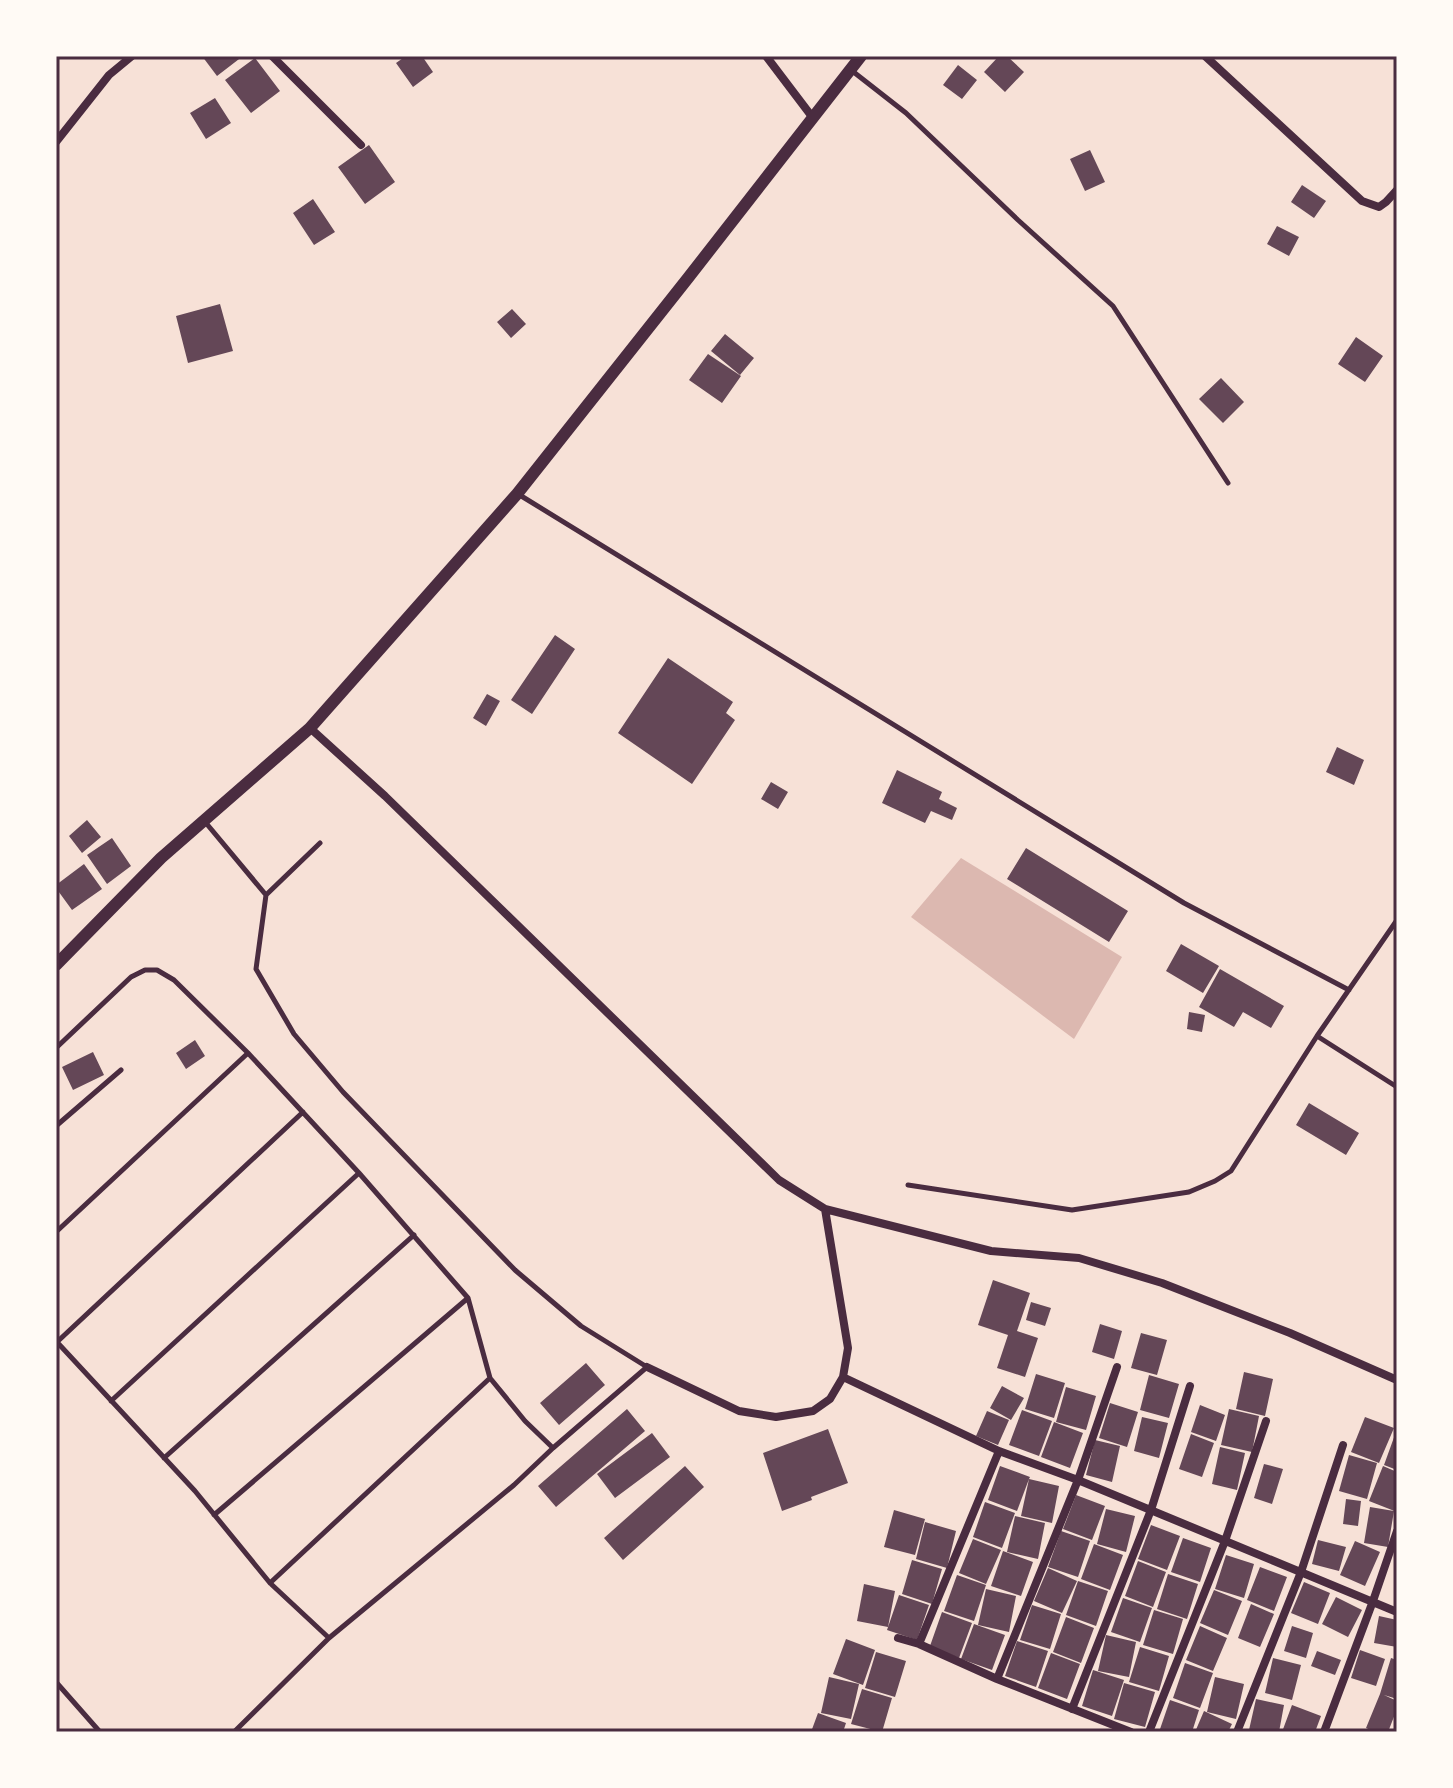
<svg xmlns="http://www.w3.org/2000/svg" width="1453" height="1788" font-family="Jost,sans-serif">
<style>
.water{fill:#dcb8b0}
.building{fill:#644757}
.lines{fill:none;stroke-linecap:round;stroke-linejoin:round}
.service{stroke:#4a2c40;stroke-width:5}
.minor{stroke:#4a2c40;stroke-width:8}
.tertiary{stroke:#4a2c40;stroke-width:12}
.neatline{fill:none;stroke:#4a2c40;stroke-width:3}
</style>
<rect width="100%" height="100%" fill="#f7e1d7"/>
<!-- water -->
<path class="water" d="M 961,858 L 1122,957 L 1074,1039 L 911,917 Z"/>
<!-- building -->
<path class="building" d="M 202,56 L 243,56 L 217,76 Z
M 406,56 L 422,56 L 433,72 L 413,87 L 396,63 Z
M 999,56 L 1007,56 L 1024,72 L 1005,92 L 984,72 Z
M 255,58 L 280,91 L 251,113 L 225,80 Z
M 958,65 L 977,80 L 962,99 L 943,85 Z
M 215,98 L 231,123 L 206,139 L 190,113 Z
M 369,145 L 395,182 L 365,204 L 338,167 Z
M 1090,150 L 1105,182 L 1085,191 L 1070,159 Z
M 1302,185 L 1326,201 L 1314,218 L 1291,202 Z
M 313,199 L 335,232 L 314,245 L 293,213 Z
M 1277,226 L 1299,237 L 1289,256 L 1267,244 Z
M 220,304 L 233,351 L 188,363 L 176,316 Z
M 512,309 L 526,324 L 511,338 L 497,322 Z
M 725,334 L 754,358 L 740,375 L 711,351 Z
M 1356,337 L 1383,356 L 1365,382 L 1338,364 Z
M 708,354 L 741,376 L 722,403 L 689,380 Z
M 1221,378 L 1244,402 L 1223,423 L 1199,399 Z
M 555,635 L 575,649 L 532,714 L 511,700 Z
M 668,658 L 733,702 L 726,713 L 735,720 L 692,784 L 618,733 Z
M 487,694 L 500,701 L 486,726 L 473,718 Z
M 1337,747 L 1364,760 L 1354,785 L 1326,772 Z
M 897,770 L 942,792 L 939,799 L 957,808 L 952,820 L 931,811 L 925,823 L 882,803 Z
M 771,782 L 788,792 L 778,809 L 761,799 Z
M 87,820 L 101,837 L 82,853 L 69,836 Z
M 112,838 L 131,866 L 107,884 L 87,855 Z
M 1026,848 L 1128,911 L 1109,942 L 1007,879 Z
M 84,864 L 102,889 L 72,910 L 56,888 L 56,885 Z
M 1181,944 L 1219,966 L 1203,993 L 1166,971 Z
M 1220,969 L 1284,1006 L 1271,1028 L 1243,1012 L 1234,1027 L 1199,1007 Z
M 1189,1012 L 1205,1015 L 1202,1032 L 1187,1029 Z
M 195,1040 L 205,1056 L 186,1069 L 176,1053 Z
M 93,1052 L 104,1075 L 73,1090 L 62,1067 Z
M 1309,1103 L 1359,1133 L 1346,1155 L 1296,1125 Z
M 993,1280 L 1030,1293 L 1017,1331 L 1038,1338 L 1025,1377 L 997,1368 L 1008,1335 L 978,1325 Z
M 1031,1302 L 1051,1308 L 1045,1326 L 1026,1320 Z
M 1100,1324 L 1122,1331 L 1114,1359 L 1092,1352 Z
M 1141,1333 L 1167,1340 L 1157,1375 L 1131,1368 Z
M 586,1363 L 605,1385 L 559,1425 L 540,1403 Z
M 1244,1372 L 1273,1379 L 1265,1416 L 1236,1409 Z
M 1036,1374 L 1065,1383 L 1054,1418 L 1025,1409 Z
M 1149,1375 L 1179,1384 L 1169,1418 L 1140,1410 Z
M 1002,1386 L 1024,1398 L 1011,1420 L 990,1408 Z
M 1066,1387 L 1096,1396 L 1086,1430 L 1056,1422 Z
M 1110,1403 L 1138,1412 L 1127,1447 L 1099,1438 Z
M 1200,1405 L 1225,1415 L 1216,1441 L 1191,1432 Z
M 627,1409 L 645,1431 L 556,1507 L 538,1486 Z
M 1229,1409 L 1259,1416 L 1252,1452 L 1221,1445 Z
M 1022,1410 L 1052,1421 L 1039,1456 L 1009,1445 Z
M 987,1411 L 1009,1420 L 998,1445 L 976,1436 Z
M 1142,1417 L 1168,1423 L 1159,1458 L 1134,1451 Z
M 1365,1417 L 1394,1428 L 1379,1463 L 1351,1452 Z
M 1054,1422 L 1083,1433 L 1070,1468 L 1041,1457 Z
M 828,1429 L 848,1483 L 811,1497 L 812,1500 L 782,1511 L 763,1453 Z
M 1397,1429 L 1397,1470 L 1384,1465 Z
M 652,1433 L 670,1457 L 615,1498 L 597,1474 Z
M 1191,1434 L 1214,1443 L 1202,1477 L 1179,1469 Z
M 1095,1440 L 1120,1446 L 1112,1482 L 1086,1475 Z
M 1220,1447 L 1245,1453 L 1237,1490 L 1212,1484 Z
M 1349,1455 L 1377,1463 L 1367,1499 L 1339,1491 Z
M 1264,1464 L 1283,1469 L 1272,1504 L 1254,1498 Z
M 685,1466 L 704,1487 L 623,1560 L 604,1538 Z
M 1000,1466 L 1030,1477 L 1029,1479 L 1059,1486 L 1052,1523 L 1021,1516 L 1029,1479 L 1017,1511 L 988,1500 Z
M 1383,1466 L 1397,1472 L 1397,1512 L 1369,1501 Z
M 1076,1495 L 1105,1506 L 1092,1540 L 1063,1529 Z
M 1346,1499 L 1361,1501 L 1358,1526 L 1343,1524 Z
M 985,1502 L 1015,1513 L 1002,1548 L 973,1537 Z
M 1370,1507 L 1394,1511 L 1388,1547 L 1364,1543 Z
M 1106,1509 L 1135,1516 L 1126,1552 L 1097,1544 Z
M 894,1510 L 925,1519 L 915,1555 L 884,1547 Z
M 1015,1516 L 1045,1523 L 1038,1559 L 1007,1552 Z
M 925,1522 L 956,1531 L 947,1568 L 916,1559 Z
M 1151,1525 L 1180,1536 L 1167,1570 L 1138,1559 Z
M 1061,1531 L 1090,1541 L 1078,1577 L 1048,1567 Z
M 1183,1538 L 1211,1548 L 1200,1582 L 1171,1572 Z
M 973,1539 L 1001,1550 L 986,1584 L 959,1573 Z
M 1318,1540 L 1346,1547 L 1339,1571 L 1312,1564 Z
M 1355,1541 L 1380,1552 L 1365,1586 L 1340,1575 Z
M 1094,1544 L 1123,1555 L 1110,1590 L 1081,1579 Z
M 1003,1551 L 1033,1562 L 1021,1596 L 991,1586 Z
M 1226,1555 L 1254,1564 L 1244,1598 L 1215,1589 Z
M 912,1560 L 942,1569 L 932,1604 L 902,1594 Z
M 1138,1561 L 1166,1572 L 1153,1607 L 1125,1596 Z
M 1260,1567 L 1287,1577 L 1274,1611 L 1247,1600 Z
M 1048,1568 L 1077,1581 L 1062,1613 L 1034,1601 Z
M 1168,1574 L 1198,1584 L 1187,1619 L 1157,1609 Z
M 957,1575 L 986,1585 L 974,1621 L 944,1611 Z
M 1078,1581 L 1108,1591 L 1096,1626 L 1066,1615 Z
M 1304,1582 L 1330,1593 L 1318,1624 L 1291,1613 Z
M 864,1584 L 895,1591 L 888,1627 L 857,1621 Z
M 986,1589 L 1016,1596 L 1009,1632 L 978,1625 Z
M 1214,1590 L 1242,1601 L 1228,1635 L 1200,1623 Z
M 899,1595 L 929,1605 L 917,1640 L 887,1630 Z
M 1336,1597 L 1362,1610 L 1348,1637 L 1322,1624 Z
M 1123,1598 L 1152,1608 L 1140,1642 L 1111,1632 Z
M 1251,1604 L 1274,1614 L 1260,1647 L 1238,1638 Z
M 1032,1605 L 1061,1614 L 1050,1649 L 1020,1640 Z
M 1154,1610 L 1183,1619 L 1173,1654 L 1143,1645 Z
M 942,1612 L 972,1623 L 959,1658 L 930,1646 Z
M 1379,1616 L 1397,1620 L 1397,1647 L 1374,1643 Z
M 1066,1617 L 1094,1628 L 1081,1663 L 1053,1652 Z
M 974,1624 L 1005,1635 L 992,1670 L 961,1659 Z
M 1200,1626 L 1227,1638 L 1213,1671 L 1186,1660 Z
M 1292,1626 L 1313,1633 L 1306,1658 L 1284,1651 Z
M 1106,1635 L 1136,1642 L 1129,1677 L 1098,1671 Z
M 846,1639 L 875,1650 L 863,1685 L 833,1674 Z
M 1017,1641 L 1048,1651 L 1036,1687 L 1005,1676 Z
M 1140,1647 L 1169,1656 L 1159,1691 L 1129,1682 Z
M 1360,1650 L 1385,1659 L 1376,1686 L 1351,1678 Z
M 1317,1651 L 1341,1660 L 1335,1675 L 1311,1666 Z
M 876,1652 L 906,1661 L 895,1697 L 865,1688 Z
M 1051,1653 L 1080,1664 L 1067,1699 L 1038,1688 Z
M 1273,1658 L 1301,1665 L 1292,1700 L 1265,1693 Z
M 1391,1658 L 1397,1660 L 1397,1699 L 1384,1695 L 1397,1701 L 1397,1709 L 1388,1732 L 1375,1732 L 1366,1728 L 1380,1694 Z
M 1185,1663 L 1213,1673 L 1200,1708 L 1173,1698 Z
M 1093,1670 L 1124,1680 L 1112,1716 L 1082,1706 Z
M 829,1677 L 859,1684 L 851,1719 L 821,1713 Z
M 1215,1677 L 1244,1684 L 1236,1719 L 1207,1712 Z
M 1124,1683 L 1155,1692 L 1145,1727 L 1114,1719 Z
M 862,1689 L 892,1698 L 882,1732 L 851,1724 Z
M 1256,1699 L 1284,1705 L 1279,1732 L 1260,1732 L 1249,1730 Z
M 1170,1700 L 1199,1710 L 1192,1732 L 1159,1732 Z
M 1292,1705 L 1321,1716 L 1315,1732 L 1282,1732 Z
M 1204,1711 L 1232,1724 L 1228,1732 L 1195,1732 Z
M 818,1713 L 846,1723 L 843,1732 L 811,1732 Z"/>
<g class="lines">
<!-- service -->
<path class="service" d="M 851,70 L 906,113 L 1018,220 L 1113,306 L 1228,483
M 518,494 L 1184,903 L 1349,990
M 266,895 L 320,843
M 1317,1036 L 1397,1087
M 56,1048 L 131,977 L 145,970 L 157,970 L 174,980 L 248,1053 L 359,1173 L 468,1298 L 490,1378 L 525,1421 L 553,1448
M 56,1126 L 121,1070
M 908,1185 L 1072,1210 L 1189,1192 L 1215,1181 L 1231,1171 L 1317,1036 L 1397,920
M 56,1232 L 248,1053
M 56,1341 L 195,1491 L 270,1583 L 329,1638 L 514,1485 L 553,1448 L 647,1367 L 581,1326 L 515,1270 L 343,1092 L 294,1034 L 256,969 L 266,895 L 206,823
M 57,1342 L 303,1112
M 111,1401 L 359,1173
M 164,1458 L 414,1235
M 214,1515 L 468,1298
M 270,1583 L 490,1378
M 56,1682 L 100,1732
M 234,1732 L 329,1638"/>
<!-- minor -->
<path class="minor" d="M 272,56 L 361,145
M 766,56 L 813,118
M 1205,56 L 1362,201 L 1379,207 L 1386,202 L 1397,190
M 56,142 L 109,75 L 132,56
M 310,728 L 385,796 L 779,1180 L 825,1209 L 848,1348 L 843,1377 L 830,1399 L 813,1411 L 776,1417 L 739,1411 L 647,1367
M 825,1209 L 991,1251 L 1079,1258 L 1162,1283 L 1290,1333 L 1397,1380
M 843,1377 L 999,1451 L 1078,1480 L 1397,1612
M 898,1638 L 919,1644 L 997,1679 L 1131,1732
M 919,1644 L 999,1451
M 997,1679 L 1078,1480 L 1117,1367
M 1072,1709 L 1151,1510 L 1190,1386
M 1149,1732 L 1225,1541 L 1266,1421
M 1237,1732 L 1301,1572 L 1343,1445
M 1324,1732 L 1373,1601 L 1397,1531"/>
<!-- tertiary -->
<path class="tertiary" d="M 56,965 L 161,858 L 310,728 L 517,494 L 688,278 L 861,56"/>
</g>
<!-- border -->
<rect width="1453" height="1788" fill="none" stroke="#fffaf5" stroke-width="116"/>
<rect x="58" y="58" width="1337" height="1672" class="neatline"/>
</svg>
